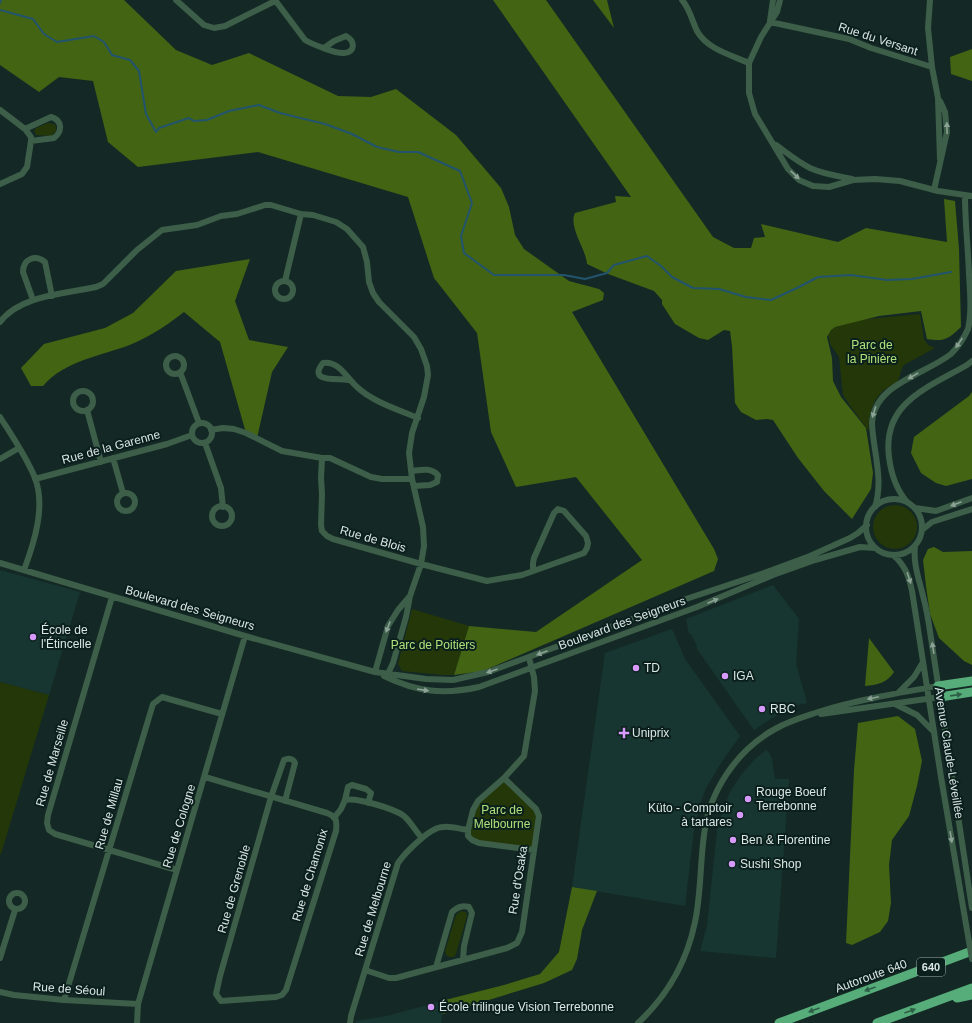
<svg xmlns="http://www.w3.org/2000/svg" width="972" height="1023" font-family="Helvetica,sans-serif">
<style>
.built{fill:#183631}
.green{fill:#233708}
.forest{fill:#426413}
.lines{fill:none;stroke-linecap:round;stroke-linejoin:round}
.stream{stroke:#23546e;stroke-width:2}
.minor{stroke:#3d5e49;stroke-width:6}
.highway{stroke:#56ad7a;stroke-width:9}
.minor-bridge{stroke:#3d5e49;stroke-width:6}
.oneway{fill:#8ca296}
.oneway2{fill:#2d5f46}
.poi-dot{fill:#d69bfa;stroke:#0b1f1c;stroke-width:1.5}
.labels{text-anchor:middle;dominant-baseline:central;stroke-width:4;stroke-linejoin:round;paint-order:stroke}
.shield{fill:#0b1f1c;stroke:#9caba8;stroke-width:1}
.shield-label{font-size:11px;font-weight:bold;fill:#dae7e4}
.street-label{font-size:12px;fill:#dae7e4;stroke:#0b1f1c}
.park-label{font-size:12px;fill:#afe17a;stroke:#0b1f1c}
.poi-label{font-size:12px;fill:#dae7e4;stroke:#0b1f1c;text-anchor:start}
</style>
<rect width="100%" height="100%" fill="#142925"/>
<!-- built -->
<path class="built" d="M 0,570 L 80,592 L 49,695 L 0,682 Z
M 773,585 L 799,619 L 796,664 L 807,703 L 798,705 L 772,718 L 754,730 L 697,649 L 697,646 L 691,634 L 689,634 L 686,619 Z
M 672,629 L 685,659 L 740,736 L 721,763 L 706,788 L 701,802 L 694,829 L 685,906 L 572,887 L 605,653 Z
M 766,750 L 770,754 L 772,759 L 775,779 L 789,779 L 776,958 L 700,951 L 707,926 L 717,831 L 724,806 L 731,790 L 742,774 L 755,759 Z
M 445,1000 L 441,1023 L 356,1023 L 356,1021 L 387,1016 Z"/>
<!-- green -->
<path class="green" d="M 48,123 L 54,124 L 56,126 L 56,131 L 51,136 L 36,135 L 34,131 L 36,128 Z
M 920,314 L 924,339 L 928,345 L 935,348 L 904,365 C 900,370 901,377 897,382 C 893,386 887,387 883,391 C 872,401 868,416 869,431 L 850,406 L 843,395 L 839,357 L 830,344 L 826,323 Z
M873 527a22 22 0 1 1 44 0a22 22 0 1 1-44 0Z
M 412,609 L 469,626 L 454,675 L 443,675 L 402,671 L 398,664 Z
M 0,682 L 49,695 L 1,854 L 0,854 Z
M 504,778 L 539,816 L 534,850 L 472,840 L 468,830 L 473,810 Z
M 461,911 L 466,912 L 467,916 L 456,954 L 454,957 L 449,957 L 446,955 L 445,951 L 456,915 Z"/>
<!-- forest -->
<path class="forest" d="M 0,0 L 124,0 L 176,50 L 212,65 L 249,53 L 338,96 L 371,97 L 396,89 L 456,135 L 501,188 L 509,207 L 515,235 L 524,249 L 569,281 L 599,289 L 604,293 L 603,300 L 572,312 L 714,549 L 718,559 L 714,571 L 483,671 L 454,675 L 469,626 L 536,632 L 642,560 L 576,477 L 516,487 L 491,432 L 477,333 L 434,278 L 408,197 L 258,152 L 138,167 L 108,142 L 93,81 L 59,77 L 39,92 L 0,65 Z
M 493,0 L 546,0 L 713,237 L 734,248 L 751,248 L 754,238 L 765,237 L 761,224 L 838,242 L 866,228 L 947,242 L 944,199 L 955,201 L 959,249 L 961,327 C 948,339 945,342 927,339 L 921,311 L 879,316 L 835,327 L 831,330 L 827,337 L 832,358 L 833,381 L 841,397 L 866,428 L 873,473 L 871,489 L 852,519 L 824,491 L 798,458 L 773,420 L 767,419 L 756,420 L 741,412 L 735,403 L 732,346 L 730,331 L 724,330 L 708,340 L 699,338 L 675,324 L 662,304 L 662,300 L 654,291 L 608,274 L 587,264 C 586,249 568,227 575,213 L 616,202 L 615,196 L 631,197 Z
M 593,0 L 607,0 L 614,28 Z
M 972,49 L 972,81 L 951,74 L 950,57 Z
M 250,259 L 235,301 L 249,340 L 288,347 L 272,372 L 257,438 L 246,433 L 220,342 L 184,312 C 167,325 153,335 132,344 C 102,356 65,360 43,386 L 31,386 L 21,368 L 44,344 L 105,328 L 133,313 L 176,271 Z
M 972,392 L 972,479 L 946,486 L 936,483 L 921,473 L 911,453 L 914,437 L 969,396 Z
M 934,547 L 943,552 L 972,551 L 972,665 L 964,661 L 939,638 L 930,614 L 926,586 L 923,560 L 928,549 Z
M 869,638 L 894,672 C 887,683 877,685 865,686 Z
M 898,716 L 915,729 L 922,761 L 917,786 L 909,816 L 892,840 L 889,865 L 891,903 L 888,921 L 880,932 L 852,945 L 846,943 L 854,770 L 858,723 Z
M 572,887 L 597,891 L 582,930 L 577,959 L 572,970 L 544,983 L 443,1014 L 445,1000 L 504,985 L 540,974 L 559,952 Z"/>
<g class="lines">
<!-- stream -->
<path class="stream" d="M 0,3 L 1,0
M 0,10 L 33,19 L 44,34 L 57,42 L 94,36 L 104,42 L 112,55 L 130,60 L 139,71 L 146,114 L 156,132 L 159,128 L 189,118 L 194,121 L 207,120 L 229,111 L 259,105 L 280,113 L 325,124 L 352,134 L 377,147 L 399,152 L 418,152 L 460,171 L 472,203 L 461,236 L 464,253 L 494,275 L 564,275 L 585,279 L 607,273 L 614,265 L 647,256 L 661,266 L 672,277 L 693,288 L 719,289 L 746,297 L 771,300 L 797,288 L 818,277 L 851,275 L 887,280 L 912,279 L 951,272"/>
<!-- minor -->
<path class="minor" d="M 176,0 L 204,25 L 214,28 L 225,26 L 275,1
M 275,0 L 305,40 C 312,44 336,54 344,53 C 356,52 355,41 346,36 L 334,41 L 324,48
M 682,0 C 690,9 692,21 697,31 C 707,49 731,55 749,63
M 780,0 L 777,12 L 761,37 L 749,63 L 749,93 L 755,114 L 788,169 L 799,180 L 813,186 L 829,187 L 853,180 L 875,179 L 900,181 L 938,191 L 972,196
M 930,0 L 928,28 L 932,67 L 938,98 L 940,159
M 770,21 L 773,0
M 770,22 L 849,39 L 871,48 L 932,67
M 0,110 L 25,129 L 31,137 L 31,141 L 27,167 L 22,174 L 0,184
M 25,129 L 51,117 C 62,120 63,131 54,138 L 31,141
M 776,145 C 787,153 798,162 810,168 C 823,174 838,176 852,179
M 934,190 L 947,132 L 945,112 L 940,101
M275 290a9 9 0 1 1 18 0a9 9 0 1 1-18 0Z
M 285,281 L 301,214
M 33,300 L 23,272 C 23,259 35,254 45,262 L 52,296
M 0,322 C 20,295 65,294 96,287 L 103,284 L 137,250 L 162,230 L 197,225 L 221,216 L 237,214 L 265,205 L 271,205 L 301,214 L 313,215 L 336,222 L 347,229 L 363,247 L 367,262 L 369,282 L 373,293 L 379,302 L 414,337 L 421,349 L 427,366 L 428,375 L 424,397 L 412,433 L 409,453 L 412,479 L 423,527 L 424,546 L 421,564 L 410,596 L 406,617 L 393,663 L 387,676
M166 365a9 9 0 1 1 18 0a9 9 0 1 1-18 0Z
M 180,372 L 199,423
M 348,380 C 338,378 307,383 323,363 C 338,360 347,378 357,387 C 373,402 397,409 418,418
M73 401a10 10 0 1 1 20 0a10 10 0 1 1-20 0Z
M 87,410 L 101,462
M 0,417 C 12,436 26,456 35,478 C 46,507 34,543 24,570
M192 433a10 10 0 1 1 20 0a10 10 0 1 1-20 0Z
M 211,430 L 223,428 L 234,429 L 246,433 L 282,451 L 322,458 L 330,458 L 371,477 L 382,479 L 412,479
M 205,443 L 221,488 L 223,507
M 113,458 L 123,493
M 322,458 L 321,478 L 322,494 L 321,525 L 322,531 L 327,536 L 333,539 L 421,564 L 487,581 L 522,575 L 584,553 L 587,548 L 588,543 L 586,536 L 564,511 L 558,509 L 554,513 L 534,558 L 533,563 L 533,571
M 0,459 L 19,448
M 411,471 C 421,470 430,467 438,475 L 437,482 L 430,485 L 414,486
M 35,479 L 167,444 L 192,435
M117 502a9 9 0 1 1 18 0a9 9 0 1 1-18 0Z
M866 527a28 28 0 1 1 56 0a28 28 0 1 1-56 0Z
M 907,502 C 896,489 891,474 889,457 C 882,403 927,388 967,365 L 972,361
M212 516a10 10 0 1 1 20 0a10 10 0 1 1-20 0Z
M 875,507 C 884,479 873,451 872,423 C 874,384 924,375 951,354 C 958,347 964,338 968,329 C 972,312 970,292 969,274 C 968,248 965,221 965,195
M 915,508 L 936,511 L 972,498
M 922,530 L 932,522 L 972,509
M 915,546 C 913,564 919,579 923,596 C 927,610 929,624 931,638 C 945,728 959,818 972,908
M 893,555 C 905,565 909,576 912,591 L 941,777 L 968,936
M 0,563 L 245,636 L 375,672 L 426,679 L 453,680 L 488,672 L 686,599 L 764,573 L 810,556 L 850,538 L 858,533 L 867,525
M 112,597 L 48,815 L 47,823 L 49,830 L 55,834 L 177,870
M 375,672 L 388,626 L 398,610 L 410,596
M 384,676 C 417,692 443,695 479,687 L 697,607 L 773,575 L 815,560 L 860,547 L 875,548
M 898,693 L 914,677 L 923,662
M 895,704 L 917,715 L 934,732
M 821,714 L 940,697
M 205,777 L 327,813 C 337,817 337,821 336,831 L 286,990 L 282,995 L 276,997 L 221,1001 L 216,994 L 220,976 L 271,797 L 284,760 C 288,758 293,758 295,763 L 285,801
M 345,800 L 348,787 L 352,785 L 366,789 L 371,793 L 368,803
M 334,818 L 341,809 L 345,800 C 356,797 395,809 404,816 C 411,822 416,832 422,838
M 468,830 L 468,836 L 472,840 L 479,843 L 534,850
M9 901a8 8 0 1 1 16 0a8 8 0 1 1-16 0Z
M 0,958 L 15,910
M 436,967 L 452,912 C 458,907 462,905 469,907 L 472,913 L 464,946 L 463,960
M 365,970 L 389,978 L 396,978 L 507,948 L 517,943 L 522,932 L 539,816 L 536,809 L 504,778
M 0,992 L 14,995 L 64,1000 L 138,1004
M 64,1000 L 153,704 L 162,697 L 222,714
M 137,1023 L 138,1004 L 245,636
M 350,1023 L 351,1016 L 398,863 C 405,853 430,827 443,827 C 451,826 460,829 468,830 L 473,810 L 478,801 L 504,778 L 524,756 L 535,691 L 534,677 L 529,658
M 638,1023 C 667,996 687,961 695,922 C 701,894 700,864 704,835 C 709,791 737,750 775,729 C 789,721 803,717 818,712 C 857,700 898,693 938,686"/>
<!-- highway -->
<path class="highway" d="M 938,686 L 972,681
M 940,697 L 972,692
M 957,998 L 972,995
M 779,1023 L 972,951
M 877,1023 L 972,988"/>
<!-- minor-bridge -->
<path class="minor-bridge" d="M 968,936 L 972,959"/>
</g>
<!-- one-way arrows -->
<defs><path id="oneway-solid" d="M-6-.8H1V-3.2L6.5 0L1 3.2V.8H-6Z"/></defs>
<g class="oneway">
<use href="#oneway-solid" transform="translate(947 128) rotate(-91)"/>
<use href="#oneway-solid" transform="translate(795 175) rotate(43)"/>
<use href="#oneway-solid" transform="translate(959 343) rotate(124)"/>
<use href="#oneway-solid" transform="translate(913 376) rotate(150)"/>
<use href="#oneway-solid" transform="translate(874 412) rotate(107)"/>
<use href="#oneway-solid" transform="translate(956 504) rotate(159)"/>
<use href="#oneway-solid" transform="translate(909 578) rotate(72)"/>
<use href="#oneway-solid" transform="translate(713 601) rotate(-23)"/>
<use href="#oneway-solid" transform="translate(388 627) rotate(111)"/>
<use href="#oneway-solid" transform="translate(933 648) rotate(-99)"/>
<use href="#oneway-solid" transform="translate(542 653) rotate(159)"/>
<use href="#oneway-solid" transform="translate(492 671) rotate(161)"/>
<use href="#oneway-solid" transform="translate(423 690) rotate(9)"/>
<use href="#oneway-solid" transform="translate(873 698) rotate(168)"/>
<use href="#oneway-solid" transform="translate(951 837) rotate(81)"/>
</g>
<g class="oneway2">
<use href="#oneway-solid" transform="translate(956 695) rotate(-8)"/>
<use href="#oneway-solid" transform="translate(870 989) rotate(160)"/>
<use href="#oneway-solid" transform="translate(814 1010) rotate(160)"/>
<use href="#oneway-solid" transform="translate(910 1011) rotate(-20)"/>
</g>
<!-- markers -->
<g class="poi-dot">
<circle cx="33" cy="637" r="4"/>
<circle cx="636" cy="668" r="4"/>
<circle cx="725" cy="676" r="4"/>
<circle cx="762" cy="709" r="4"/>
<path d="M622 727h4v4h4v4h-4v4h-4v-4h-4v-4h4z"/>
<circle cx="748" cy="799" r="4"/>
<circle cx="740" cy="815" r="4"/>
<circle cx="733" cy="840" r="4"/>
<circle cx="732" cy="864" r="4"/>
<circle cx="431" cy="1007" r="4"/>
</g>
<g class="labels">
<!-- shield labels -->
<rect class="shield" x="917" y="958" width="28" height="18" rx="3"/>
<g class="shield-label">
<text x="931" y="967">640</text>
</g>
<!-- street labels -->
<g class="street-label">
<text transform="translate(878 39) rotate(18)">Rue du Versant</text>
<text transform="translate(111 447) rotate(-15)">Rue de la Garenne</text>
<text transform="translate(373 539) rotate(16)">Rue de Blois</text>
<text transform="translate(190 608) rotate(16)">Boulevard des Seigneurs</text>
<text transform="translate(622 623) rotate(-20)">Boulevard des Seigneurs</text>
<text transform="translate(949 753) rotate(81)">Avenue Claude-Léveillée</text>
<text transform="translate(52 763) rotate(-74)">Rue de Marseille</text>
<text transform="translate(109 814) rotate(-74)">Rue de Millau</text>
<text transform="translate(179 826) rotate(-73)">Rue de Cologne</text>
<text transform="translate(310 875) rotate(-73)">Rue de Chamonix</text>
<text transform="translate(518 880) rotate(-81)">Rue d'Osaka</text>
<text transform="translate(234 889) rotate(-74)">Rue de Grenoble</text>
<text transform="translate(373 909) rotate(-73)">Rue de Melbourne</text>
<text transform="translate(871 976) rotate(-20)">Autoroute 640</text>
<text transform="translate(69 989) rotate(4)">Rue de Séoul</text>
</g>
<!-- park labels -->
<g class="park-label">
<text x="872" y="345">Parc de<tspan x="872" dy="14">la Pinière</tspan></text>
<text x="433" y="645">Parc de Poitiers</text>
<text x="502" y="810">Parc de<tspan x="502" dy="14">Melbourne</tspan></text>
</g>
<!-- poi labels -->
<g class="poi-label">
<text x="41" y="630">École de<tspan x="41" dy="14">l'Étincelle</tspan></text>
<text x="644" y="668">TD</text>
<text x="733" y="676">IGA</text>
<text x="770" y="709">RBC</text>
<text x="632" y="733">Uniprix</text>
<text x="756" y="792">Rouge Boeuf<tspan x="756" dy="14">Terrebonne</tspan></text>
<text x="732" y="808" text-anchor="end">Küto - Comptoir<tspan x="732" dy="14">à tartares</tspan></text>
<text x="741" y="840">Ben &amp; Florentine</text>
<text x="740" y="864">Sushi Shop</text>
<text x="439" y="1007">École trilingue Vision Terrebonne</text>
</g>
</g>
</svg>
